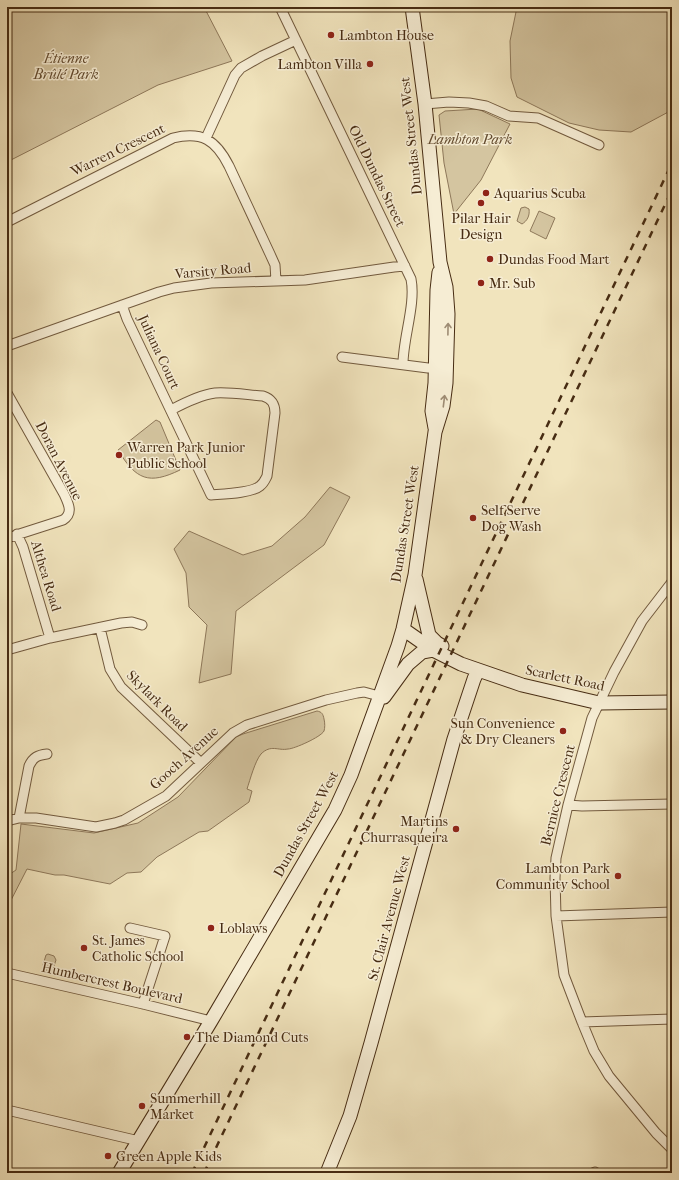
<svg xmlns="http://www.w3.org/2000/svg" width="679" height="1180" font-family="'IM FELL French Canon',serif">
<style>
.green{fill:#d4c5a0;stroke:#8e785a}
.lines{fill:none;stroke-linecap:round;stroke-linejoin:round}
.street-casing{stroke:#725a3e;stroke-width:11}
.secondary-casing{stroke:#472c13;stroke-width:15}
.street{stroke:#f6edd4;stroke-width:9}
.secondary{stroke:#f6edd4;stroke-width:13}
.rail{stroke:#472c13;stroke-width:2.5;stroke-dasharray:7 7;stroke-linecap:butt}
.oneway{stroke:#9e8c74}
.poi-dot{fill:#8f2418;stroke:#f6edd4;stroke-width:1.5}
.labels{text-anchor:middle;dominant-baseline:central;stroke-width:3;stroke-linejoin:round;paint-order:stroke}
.poi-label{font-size:14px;fill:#472c13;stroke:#f6edd4;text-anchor:start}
.park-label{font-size:14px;font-style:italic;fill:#634b2f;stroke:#f6edd4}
.street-label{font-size:14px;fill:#472c13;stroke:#f6edd4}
</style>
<rect width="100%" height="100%" fill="#f1e4bd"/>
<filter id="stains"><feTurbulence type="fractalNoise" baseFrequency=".005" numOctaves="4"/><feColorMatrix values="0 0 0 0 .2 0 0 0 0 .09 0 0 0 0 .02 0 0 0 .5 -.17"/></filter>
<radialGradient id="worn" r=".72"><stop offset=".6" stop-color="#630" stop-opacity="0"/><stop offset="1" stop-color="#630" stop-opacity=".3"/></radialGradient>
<!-- green -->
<path class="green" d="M 7,7 L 204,7 L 232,61 L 158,85 L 7,162 Z
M 517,7 L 651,7 L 672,13 L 672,110 L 631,132 L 599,130 L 569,123 L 517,97 L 511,78 L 510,41 Z
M 478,109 L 510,124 L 481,180 L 454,214 L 444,163 L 439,115 L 445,111 Z
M 525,207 L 529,209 C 530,216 527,221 522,224 L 517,221 L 521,208 Z
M 539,211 L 555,218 L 546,239 L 530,231 Z
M 156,420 L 160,422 L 180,470 C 149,485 136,480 118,450 Z
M 330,487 L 350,497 L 324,545 L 236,611 L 231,674 L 199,683 L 207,625 L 189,607 L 186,573 L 174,549 L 189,531 L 243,555 L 272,546 L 305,517 Z
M 317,711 C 322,712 323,714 324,719 C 325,723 325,728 324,731 C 321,737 294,749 288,749 C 278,751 271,744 261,754 C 255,761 250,780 247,789 L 252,791 L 249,802 L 208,831 L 199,832 L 157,857 L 141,872 L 127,873 L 110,884 L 64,875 L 55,875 L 27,869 L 7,908 L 7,876 L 16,870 L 21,824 L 94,833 L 138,823 L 178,797 L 236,737 L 243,734 Z
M 48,954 L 54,956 L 56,960 L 54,966 L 50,971 L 46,970 L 43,965 L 46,955 Z"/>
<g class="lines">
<!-- street casing -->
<g class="street-casing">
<path id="street" d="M 280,7 L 411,279 C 416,304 403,338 403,364
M 425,104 L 449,102 L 469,103 L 486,106 L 509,116 L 538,118 L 599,145
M 206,138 L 235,75 L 241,68 L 262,56 L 296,40
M 7,222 L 173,138 C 202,131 216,140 229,166 L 270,254 L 275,265 L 276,281
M 122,305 L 127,319 L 211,495 C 223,494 252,493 260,486 C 264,483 265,480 267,476 L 275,413 C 275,404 272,399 263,396 C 248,395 231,392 215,393 C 200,395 184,403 171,410
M 7,346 L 159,292 L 174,288 L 211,283 L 305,280 L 394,267 L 405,266
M 342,357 L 428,368 L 440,368
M 7,393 L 64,494 C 68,503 74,513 63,520 L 7,538
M 17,534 L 23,547 L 50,638
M 672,582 L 642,621 L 614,672 L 592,718 L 568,805 L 556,858 L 555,878 L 556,916 L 564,975 L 582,1022 L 594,1051 L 609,1076 L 656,1133 L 672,1149
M 100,628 L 110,669 L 121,687 L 201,763
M 7,650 L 50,638 L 121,623 L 132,622 L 142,625
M 568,805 L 582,806 L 672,804
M 19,818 L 29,766 C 33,757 38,755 47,754
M 7,821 L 19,818 L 36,818 L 96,827 L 115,823 L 124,820 L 166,796 L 233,733 L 247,725 L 326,700 L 357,693 L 364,692 L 379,696
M 556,916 L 672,912
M 130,928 L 165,936 L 143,1004
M 7,973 L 143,1004 L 211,1021
M 582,1022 L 672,1019
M 7,1110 L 139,1141
M 593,1173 L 595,1172"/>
</g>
<!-- secondary casing -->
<g class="secondary-casing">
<path id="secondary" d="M 435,428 L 432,411 L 435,383 L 437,290 L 439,272
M 416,579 L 429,635 L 437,643 L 442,646
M 403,629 L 433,650 L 461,664 L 522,685 L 599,703 L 672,702
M 384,697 L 408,664 L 422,652 L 433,650
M 119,1173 L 211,1021 L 335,810 L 351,775 L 398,646 L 403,629 L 415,575 L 435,432 L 443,406 L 446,383 L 448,314 L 446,287 L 440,262 L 425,104 L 412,7
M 327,1173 L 350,1116 L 371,1043 L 454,739 L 474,679 L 478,670"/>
</g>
<!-- street -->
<use href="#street" class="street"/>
<!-- secondary -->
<use href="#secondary" class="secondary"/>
<!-- rail -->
<path class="rail" d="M 192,1173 L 672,163
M 204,1173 L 672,190"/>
</g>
<!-- one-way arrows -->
<defs><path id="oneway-shaft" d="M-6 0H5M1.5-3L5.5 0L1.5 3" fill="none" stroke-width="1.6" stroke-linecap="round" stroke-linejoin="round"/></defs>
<g class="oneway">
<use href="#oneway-shaft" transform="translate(448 329) rotate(-89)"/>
<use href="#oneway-shaft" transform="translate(444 401) rotate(-83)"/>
</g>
<!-- markers -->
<g class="poi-dot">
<circle cx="331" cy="35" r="4"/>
<circle cx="370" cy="64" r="4"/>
<circle cx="486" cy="193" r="4"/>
<circle cx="481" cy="203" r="4"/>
<circle cx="490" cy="259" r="4"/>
<circle cx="481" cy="283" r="4"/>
<circle cx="119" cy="455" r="4"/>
<circle cx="473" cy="518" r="4"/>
<circle cx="563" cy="731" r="4"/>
<circle cx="456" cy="829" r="4"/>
<circle cx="618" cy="876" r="4"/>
<circle cx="211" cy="928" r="4"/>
<circle cx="84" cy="948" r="4"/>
<circle cx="187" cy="1037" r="4"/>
<circle cx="142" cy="1106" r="4"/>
<circle cx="108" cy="1156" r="4"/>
</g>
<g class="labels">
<!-- poi labels -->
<g class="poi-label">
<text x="339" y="35">Lambton House</text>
<text x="362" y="64" text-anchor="end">Lambton Villa</text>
<text x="494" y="193">Aquarius Scuba</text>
<text x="481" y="218" text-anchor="middle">Pilar Hair<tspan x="481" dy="16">Design</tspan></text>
<text x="498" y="259">Dundas Food Mart</text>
<text x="489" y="283">Mr. Sub</text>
<text x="127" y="447">Warren Park Junior<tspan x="127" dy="16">Public School</tspan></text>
<text x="481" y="510">Self Serve<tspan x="481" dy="16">Dog Wash</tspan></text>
<text x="555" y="723" text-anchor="end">Sun Convenience<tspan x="555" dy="16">&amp; Dry Cleaners</tspan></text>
<text x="448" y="821" text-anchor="end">Martins<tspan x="448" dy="16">Churrasqueira</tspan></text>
<text x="610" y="868" text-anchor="end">Lambton Park<tspan x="610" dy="16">Community School</tspan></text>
<text x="219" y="928">Loblaws</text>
<text x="92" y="940">St. James<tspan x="92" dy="16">Catholic School</tspan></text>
<text x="195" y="1037">The Diamond Cuts</text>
<text x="150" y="1098">Summerhill<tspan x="150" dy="16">Market</tspan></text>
<text x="116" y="1156">Green Apple Kids</text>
</g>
<!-- park labels -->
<g class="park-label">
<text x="66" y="58">Étienne<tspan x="66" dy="16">Brûlé Park</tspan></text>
<text x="470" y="139">Lambton Park</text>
</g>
<!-- street labels -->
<g class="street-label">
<text transform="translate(411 136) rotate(-96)">Dundas Street West</text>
<text transform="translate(118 150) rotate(-26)">Warren Crescent</text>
<text transform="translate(377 176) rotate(64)">Old Dundas Street</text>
<text transform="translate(213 271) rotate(-5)">Varsity Road</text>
<text transform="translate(159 352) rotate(65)">Juliana Court</text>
<text transform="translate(59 461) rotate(63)">Doran Avenue</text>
<text transform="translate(405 524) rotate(-81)">Dundas Street West</text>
<text transform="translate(46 576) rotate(73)">Althea Road</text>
<text transform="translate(565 678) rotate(12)">Scarlett Road</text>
<text transform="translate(157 701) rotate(45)">Skylark Road</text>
<text transform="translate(184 758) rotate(-42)">Gooch Avenue</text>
<text transform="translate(558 795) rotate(-76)">Bernice Crescent</text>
<text transform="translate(306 824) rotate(-61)">Dundas Street West</text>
<text transform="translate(389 918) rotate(-75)">St. Clair Avenue West</text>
<text transform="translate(112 983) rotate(13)">Humbercrest Boulevard</text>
</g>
</g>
<!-- margin -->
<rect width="679" height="1180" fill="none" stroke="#f1e4bd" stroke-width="24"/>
<rect x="8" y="8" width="663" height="1164" fill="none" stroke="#472c13" stroke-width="2"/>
<rect x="12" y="12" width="655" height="1156" fill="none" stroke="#472c13"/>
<rect width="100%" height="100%" filter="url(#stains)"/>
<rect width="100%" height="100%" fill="url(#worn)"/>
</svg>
